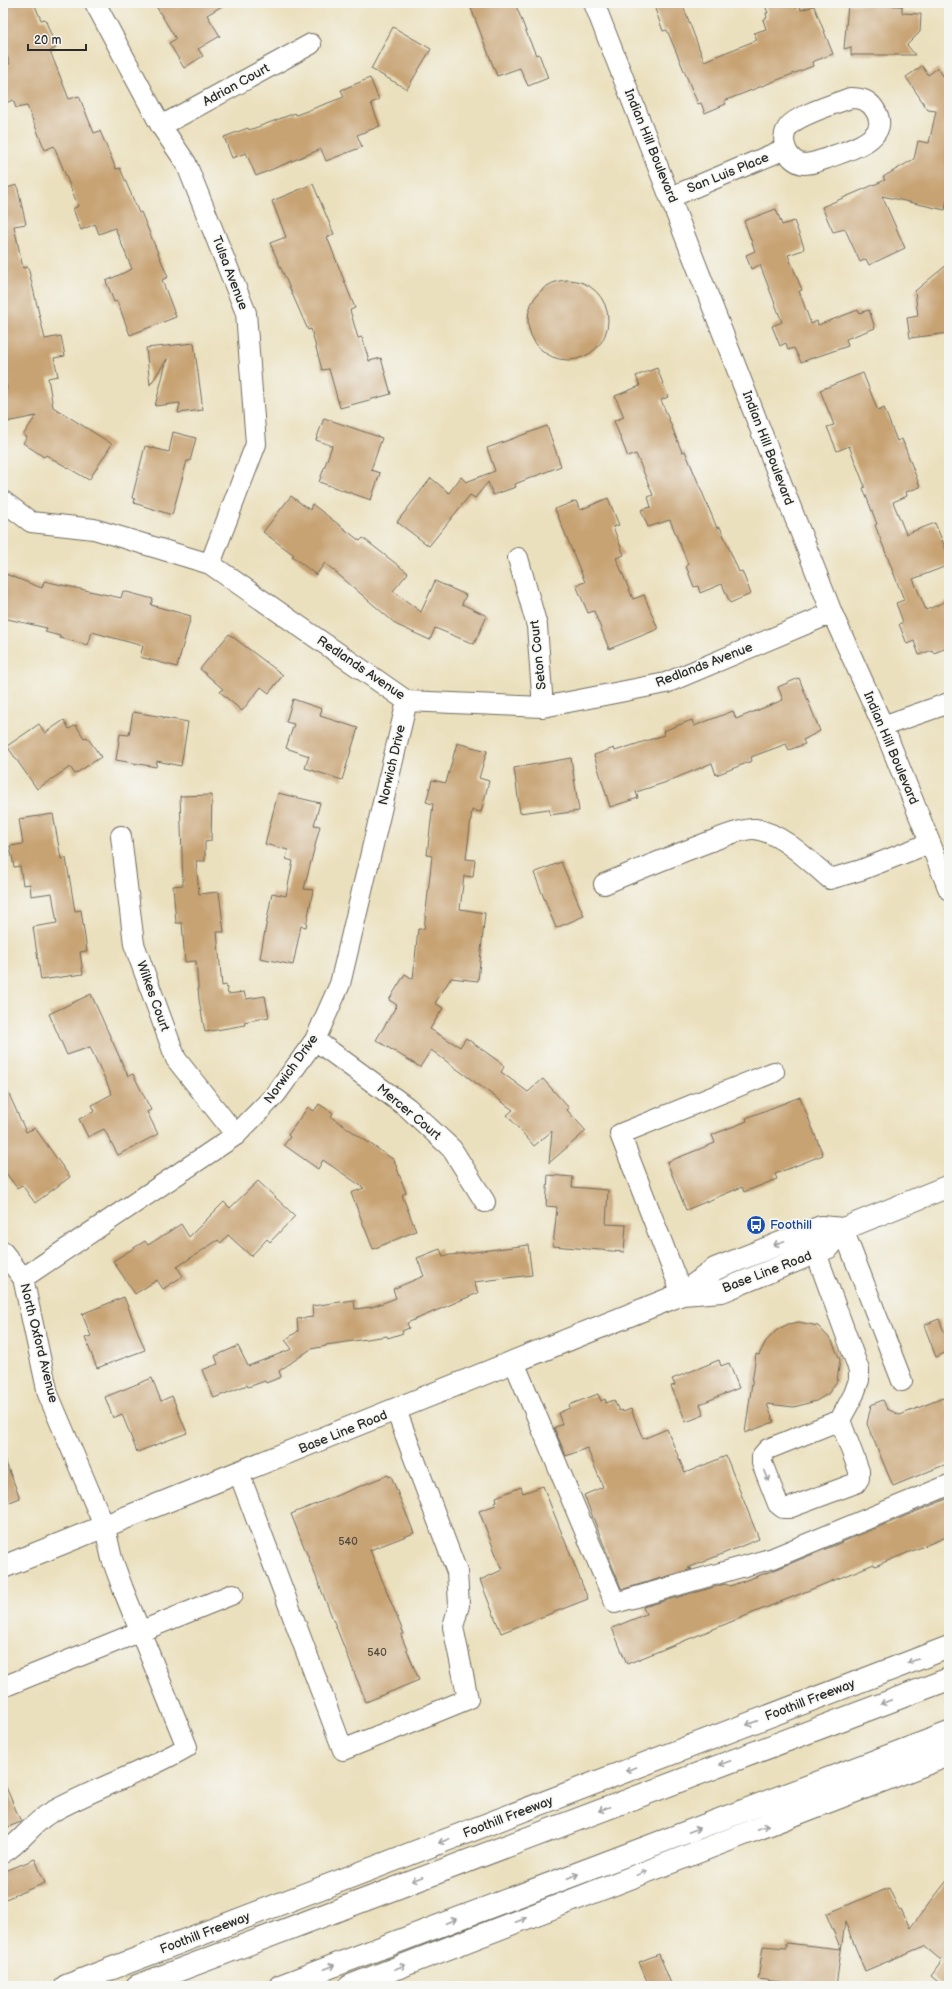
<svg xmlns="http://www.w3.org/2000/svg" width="952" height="1989" font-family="'Balsamiq Sans',sans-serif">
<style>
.building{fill:#c7a272}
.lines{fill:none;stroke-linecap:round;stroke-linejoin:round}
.minor-casing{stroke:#6e6a5e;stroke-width:22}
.major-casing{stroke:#6e6a5e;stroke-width:24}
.highway-casing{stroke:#6e6a5e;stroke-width:24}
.minor{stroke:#fff;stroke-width:20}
.major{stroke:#fff;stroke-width:22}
.highway{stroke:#fff;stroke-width:22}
.oneway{stroke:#a0a0a0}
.labels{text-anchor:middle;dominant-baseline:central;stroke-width:3.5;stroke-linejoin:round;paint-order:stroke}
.number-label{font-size:11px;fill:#52493d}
.street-label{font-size:13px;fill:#2b2b2b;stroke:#f6f6f2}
.transit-label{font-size:13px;fill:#164399;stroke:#f6f6f2;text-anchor:start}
</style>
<rect width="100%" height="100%" fill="#f6f6f2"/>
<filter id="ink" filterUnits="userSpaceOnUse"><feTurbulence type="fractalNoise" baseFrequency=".025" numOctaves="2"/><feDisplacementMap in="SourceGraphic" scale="8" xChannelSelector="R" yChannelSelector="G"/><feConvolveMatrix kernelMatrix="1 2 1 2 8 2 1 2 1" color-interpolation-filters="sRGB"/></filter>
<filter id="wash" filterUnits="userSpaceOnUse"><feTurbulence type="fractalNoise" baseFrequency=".012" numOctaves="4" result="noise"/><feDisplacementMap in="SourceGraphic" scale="16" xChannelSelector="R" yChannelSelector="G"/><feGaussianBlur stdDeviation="0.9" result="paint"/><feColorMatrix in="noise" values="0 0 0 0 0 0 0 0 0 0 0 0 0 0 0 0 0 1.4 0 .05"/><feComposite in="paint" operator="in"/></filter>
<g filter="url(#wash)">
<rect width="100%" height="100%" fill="#ebe0bd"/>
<g id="blocks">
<!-- building -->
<path class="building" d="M 3,3 L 34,3 L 41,20 L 45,19 L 56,48 L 50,51 L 69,99 L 79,96 L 94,133 L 100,131 L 116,169 L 120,168 L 139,213 L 141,212 L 168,277 L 162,280 L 176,317 L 130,335 L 117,301 L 114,302 L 106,281 L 132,269 L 115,228 L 99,234 L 95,224 L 81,230 L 73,209 L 78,206 L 54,146 L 45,150 L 27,106 L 16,108 L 13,100 L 3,104 L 3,67 L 10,64 L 3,45 Z
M 154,3 L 227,3 L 207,15 L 220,36 L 198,49 L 203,56 L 184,68 L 169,43 L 176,39 Z
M 469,3 L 515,3 L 529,39 L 536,55 L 539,54 L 548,78 L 528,86 L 520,68 L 497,76 Z
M 653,3 L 682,3 L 704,61 L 757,40 L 754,33 L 766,29 L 763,20 L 767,18 L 766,13 L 768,13 L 764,3 L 793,3 L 795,8 L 800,6 L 801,10 L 814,6 L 833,54 L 812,62 L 813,66 L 724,101 L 726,104 L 705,113 L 701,103 L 698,104 L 667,30 L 663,31 Z
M 848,4 L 902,6 L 902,13 L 921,14 L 920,32 L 907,45 L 915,55 L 851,55 L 851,47 L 844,49 Z
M 393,27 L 431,49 L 407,89 L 371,69 Z
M 922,66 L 928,75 L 938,68 L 943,76 L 949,72 L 949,189 L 945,210 L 882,196 L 905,248 L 869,265 L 866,259 L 860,262 L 845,229 L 833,232 L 822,207 L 885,180 L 883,177 L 914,159 L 918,141 L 929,143 L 936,111 L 928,110 L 906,77 Z
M 370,78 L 379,100 L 371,103 L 380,126 L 357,135 L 362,147 L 326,161 L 321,149 L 256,176 L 246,153 L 232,158 L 224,137 L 248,128 L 249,130 L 266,124 L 295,113 L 296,115 L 344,97 L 341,90 Z
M 313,184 L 334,234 L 327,237 L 355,308 L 350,310 L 358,338 L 362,337 L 369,361 L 381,358 L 391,394 L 340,408 L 329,369 L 322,370 L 311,329 L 308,330 L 270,243 L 286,237 L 272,201 Z
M 17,185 L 26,224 L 14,226 L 23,268 L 28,267 L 45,339 L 61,336 L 65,356 L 54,358 L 58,376 L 48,378 L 53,407 L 112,444 L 89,480 L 46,455 L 44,457 L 23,443 L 27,437 L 23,435 L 36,416 L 6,422 L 3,408 L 3,389 L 7,389 L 3,371 L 3,189 Z
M 776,209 L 782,225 L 794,221 L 804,247 L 803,250 L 788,255 L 802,290 L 799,291 L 811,324 L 817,321 L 818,325 L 858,310 L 859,313 L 869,310 L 875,328 L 846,339 L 848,346 L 801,362 L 794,348 L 788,350 L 786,343 L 780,346 L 772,326 L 782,322 L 760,265 L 751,269 L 746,255 L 755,251 L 744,221 Z
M 949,263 L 949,333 L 910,338 L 907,318 L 918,316 L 915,291 Z
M528 320a40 40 0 1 1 80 0a40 40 0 1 1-80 0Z
M 194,343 L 203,410 L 178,413 L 180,403 L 155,406 L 167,359 L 150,385 L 146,348 Z
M 657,368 L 668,397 L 661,400 L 682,452 L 685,451 L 717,528 L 720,527 L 739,572 L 742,571 L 751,594 L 730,603 L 722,584 L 700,593 L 698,586 L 694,587 L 686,566 L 688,564 L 670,520 L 648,527 L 641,510 L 651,507 L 648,497 L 653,495 L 636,454 L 628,457 L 614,421 L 624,417 L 615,396 L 640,386 L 636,376 Z
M 863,373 L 878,411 L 884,408 L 897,441 L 902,439 L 920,487 L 906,492 L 907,496 L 893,502 L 906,534 L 935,523 L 949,557 L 949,565 L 913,579 L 926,610 L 949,600 L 949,647 L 934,653 L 932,650 L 919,655 L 914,641 L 907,644 L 899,624 L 903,622 L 896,603 L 904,600 L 875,525 L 877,524 L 863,488 L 865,487 L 849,446 L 837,451 L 827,427 L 834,425 L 820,390 Z
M 324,418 L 382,438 L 371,470 L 380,473 L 371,500 L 319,482 L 332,446 L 316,440 Z
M 547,426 L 561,466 L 515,484 L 516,487 L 493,495 L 488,482 L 475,498 L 470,495 L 429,546 L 397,522 L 431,478 L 449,493 L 461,477 L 466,482 L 495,471 L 487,448 Z
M 173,432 L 196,438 L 190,461 L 187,461 L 172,515 L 134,503 L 135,499 L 132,498 L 145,446 L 169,452 Z
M 291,496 L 310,510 L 312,504 L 360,541 L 363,538 L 408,573 L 393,591 L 421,612 L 435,581 L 466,595 L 462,604 L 487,616 L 474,644 L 435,628 L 430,640 L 397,625 L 325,563 L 316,575 L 292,556 L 294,555 L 263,532 Z
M 608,498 L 619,525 L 613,527 L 624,555 L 616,558 L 633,599 L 644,595 L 658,629 L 609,649 L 594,611 L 588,613 L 576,585 L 585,582 L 555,509 L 576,501 L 580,510 Z
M 3,573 L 42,588 L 44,581 L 121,598 L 123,591 L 153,599 L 151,605 L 191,616 L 177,667 L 140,657 L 143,646 L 92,632 L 88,645 L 60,638 L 60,636 L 45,632 L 47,628 L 3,618 Z
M 229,634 L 283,675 L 269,693 L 261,687 L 242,711 L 220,692 L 223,689 L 200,669 Z
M 799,678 L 820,731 L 803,740 L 805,744 L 789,750 L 786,744 L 751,757 L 752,761 L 716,775 L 712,763 L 664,783 L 636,792 L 638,798 L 610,807 L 594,755 L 614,748 L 615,751 L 664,735 L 663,731 L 692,720 L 694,726 L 733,711 L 736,719 L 783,700 L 778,687 Z
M 293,699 L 322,709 L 320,716 L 358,728 L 342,780 L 305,768 L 309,756 L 286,748 L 294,724 L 286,722 Z
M 133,712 L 164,717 L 163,719 L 165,718 L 188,722 L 181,766 L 157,761 L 156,767 L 116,760 L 120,734 L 129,735 Z
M 64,720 L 69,729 L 76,725 L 84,738 L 87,737 L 101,757 L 75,774 L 70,767 L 37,789 L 7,746 L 39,724 L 45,733 Z
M 457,743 L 487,751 L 479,778 L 489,781 L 481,812 L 472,810 L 466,859 L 475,860 L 473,877 L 464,876 L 460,909 L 485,913 L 478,981 L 451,978 L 435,1003 L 443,1008 L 430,1029 L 460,1047 L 466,1038 L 501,1063 L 504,1067 L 501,1072 L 528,1092 L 543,1079 L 560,1098 L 569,1108 L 567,1110 L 586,1131 L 549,1163 L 552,1131 L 534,1146 L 507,1115 L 513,1110 L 431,1050 L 420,1067 L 376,1040 L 397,1005 L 389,1000 L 405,974 L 413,979 L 418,929 L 424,929 L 432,856 L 427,855 L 433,804 L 426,802 L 432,780 L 446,783 Z
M 571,758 L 579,811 L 550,815 L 549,809 L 520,813 L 514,768 Z
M 278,793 L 320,803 L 314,825 L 320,826 L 304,889 L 313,890 L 306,927 L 301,926 L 293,965 L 260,958 L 272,893 L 286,896 L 293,861 L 286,859 L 288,850 L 265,844 Z
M 212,795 L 211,841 L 205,842 L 205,861 L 196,861 L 199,894 L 219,892 L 224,932 L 217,932 L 222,986 L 226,985 L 228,994 L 244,992 L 246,999 L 265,996 L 269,1017 L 244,1022 L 245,1025 L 205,1032 L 199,1000 L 196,961 L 185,962 L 182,923 L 176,923 L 173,886 L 183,885 L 180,796 Z
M 53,814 L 61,859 L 66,858 L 75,911 L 81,910 L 87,951 L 80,952 L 83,974 L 41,980 L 33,927 L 57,923 L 52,893 L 31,896 L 30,884 L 23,885 L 20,866 L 14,867 L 10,846 L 23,844 L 19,819 Z
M 561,862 L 584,916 L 556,928 L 534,873 Z
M 91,994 L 128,1076 L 133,1074 L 151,1110 L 147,1112 L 158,1134 L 118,1155 L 104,1129 L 88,1137 L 79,1119 L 95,1111 L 92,1105 L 112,1094 L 90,1047 L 67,1055 L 49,1014 Z
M 3,1081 L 26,1132 L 35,1128 L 70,1177 L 35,1203 L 22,1185 L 17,1188 L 3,1169 Z
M 800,1097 L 823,1155 L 775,1174 L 777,1179 L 744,1192 L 742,1187 L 686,1210 L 667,1162 L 715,1143 L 712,1135 L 747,1121 L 746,1118 Z
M 319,1104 L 333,1113 L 331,1117 L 394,1160 L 406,1193 L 402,1195 L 416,1231 L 373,1249 L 351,1193 L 364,1188 L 323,1160 L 318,1169 L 284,1145 L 290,1137 L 288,1135 L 308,1107 L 314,1111 Z
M 548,1175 L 573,1177 L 572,1187 L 608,1190 L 606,1224 L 626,1225 L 624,1252 L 553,1246 L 557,1207 L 546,1206 Z
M 258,1181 L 295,1216 L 270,1242 L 267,1239 L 251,1256 L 228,1235 L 221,1243 L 218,1240 L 177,1267 L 183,1276 L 163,1289 L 157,1280 L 135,1294 L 113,1261 L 145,1241 L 148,1245 L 181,1224 L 189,1237 L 224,1202 L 230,1208 Z
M 528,1245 L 532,1275 L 474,1282 L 478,1293 L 407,1323 L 409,1328 L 402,1331 L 403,1333 L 388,1338 L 387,1336 L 326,1345 L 326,1346 L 311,1349 L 279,1371 L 281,1377 L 266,1383 L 265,1381 L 248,1387 L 247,1385 L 214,1398 L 202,1370 L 218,1364 L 215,1356 L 238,1346 L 248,1366 L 292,1349 L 285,1340 L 298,1331 L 297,1319 L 313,1317 L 312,1306 L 354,1300 L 355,1309 L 372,1307 L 396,1298 L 393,1289 L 424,1276 L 417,1258 L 440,1249 L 443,1256 Z
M 124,1297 L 145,1350 L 97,1368 L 85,1338 L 91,1336 L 82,1314 Z
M 939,1319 L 949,1344 L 949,1351 L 936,1357 L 924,1325 Z
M 799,1322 L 818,1326 L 832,1341 L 840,1360 L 837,1381 L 828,1394 L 816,1401 L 794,1407 L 767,1404 L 774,1422 L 745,1433 L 756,1354 L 759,1355 L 766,1341 L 777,1330 L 788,1324 Z
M 719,1360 L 721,1366 L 729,1363 L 739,1388 L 700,1404 L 704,1415 L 686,1422 L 671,1386 L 675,1385 L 672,1379 Z
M 152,1378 L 161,1401 L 172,1396 L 187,1433 L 137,1452 L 122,1414 L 113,1418 L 105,1397 Z
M 598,1394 L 601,1401 L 605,1399 L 606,1403 L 614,1400 L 619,1411 L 622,1410 L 623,1412 L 631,1409 L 643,1439 L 667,1429 L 685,1473 L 726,1456 L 759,1539 L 688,1568 L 692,1569 L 624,1589 L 621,1588 L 584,1495 L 603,1487 L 587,1448 L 566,1456 L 554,1428 L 562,1424 L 558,1413 L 570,1408 L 569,1405 Z
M 943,1398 L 949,1413 L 949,1463 L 893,1486 L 867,1424 L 871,1405 L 883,1400 L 887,1409 L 900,1415 Z
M 3,1458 L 4,1458 L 20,1498 L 3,1505 Z
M 388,1475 L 389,1477 L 391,1476 L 414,1533 L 370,1550 L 404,1634 L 401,1635 L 419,1680 L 366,1702 L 291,1514 Z
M 543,1486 L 588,1599 L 501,1633 L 480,1580 L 502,1570 L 479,1511 L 496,1505 L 494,1502 L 497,1501 L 496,1497 L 521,1487 L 523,1493 Z
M 949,1498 L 949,1536 L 875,1566 L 874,1564 L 627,1664 L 612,1628 L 646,1614 L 643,1607 L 725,1584 L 730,1586 L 777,1569 Z
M 3,1780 L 21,1822 L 3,1829 Z
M 35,1859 L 45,1883 L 3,1900 L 3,1872 Z
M 949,1878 L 949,1986 L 943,1986 L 931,1976 L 942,1961 L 924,1946 L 865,1971 L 845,1922 L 836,1986 L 787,1986 L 787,1983 L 758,1979 L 763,1946 L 786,1948 L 786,1943 L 841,1949 L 826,1914 L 889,1888 L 899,1910 L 901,1909 L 910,1928 Z
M 659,1954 L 672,1986 L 649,1986 L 639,1962 Z"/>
</g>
</g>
<g filter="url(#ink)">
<use href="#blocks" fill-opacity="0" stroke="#6e6a5e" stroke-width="1"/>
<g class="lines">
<!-- minor casing -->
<g class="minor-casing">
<path id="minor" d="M 95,3 L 161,126 L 186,163 L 246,313 L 256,444 L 210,564
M 594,3 L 832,613 L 883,726 L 949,890
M 850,98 C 861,98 869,100 875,110 C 894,140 844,151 825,159 C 818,161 812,164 804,164 C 787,162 778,139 789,126 C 798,115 835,104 850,98 Z
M 161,126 L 311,44
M 671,197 L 785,149
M 3,501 L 31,522 L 94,529 L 210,564 L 407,701 L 543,707 L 666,683 L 832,613
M 518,558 L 537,626 L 543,707
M 883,726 L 949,703
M 121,836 L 134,944 L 176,1059 L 236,1135
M 604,884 C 640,869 677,854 714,840 C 724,836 744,828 755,829 C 782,833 810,862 830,879 L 861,870 L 930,843
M 315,1040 L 408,1108 L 452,1149 L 485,1202
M 843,1229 L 902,1381
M 3,1252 L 23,1278 L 48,1394 L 105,1528 L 112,1559 L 123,1589 L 187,1747 C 143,1773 94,1788 50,1813 C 32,1823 21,1843 3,1853
M 816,1253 L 859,1370 L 859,1380 L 854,1394 L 840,1420 L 768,1449 L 762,1456 L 762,1463 L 778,1504 L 783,1508 L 789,1508 L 856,1483 L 859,1478 L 859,1471 L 840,1420
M 23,1278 L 236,1135 L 276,1094 L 315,1040 L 340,984 L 407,701
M 682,1294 L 620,1134 L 774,1072
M 514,1362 L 615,1603 L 773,1558 L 949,1485
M 239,1473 L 343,1750 L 468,1699 L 453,1627 L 459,1605 L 457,1572 L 396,1410
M 3,1687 L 233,1594"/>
</g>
<!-- major casing -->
<g class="major-casing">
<path id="major" d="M 682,1294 L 722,1291 L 829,1247 L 843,1229
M 3,1567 L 682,1294 L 715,1269 L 821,1227 L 843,1229 L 949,1186"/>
</g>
<!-- highway casing -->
<g class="highway-casing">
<path id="highway" d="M 66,1986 L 949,1647
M 137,1986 L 949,1679
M 280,1986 L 949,1733
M 350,1986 L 949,1755"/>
</g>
<!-- minor -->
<use href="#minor" class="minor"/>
<!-- major -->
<use href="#major" class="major"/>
<!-- highway -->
<use href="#highway" class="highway"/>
</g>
<!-- one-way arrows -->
<defs><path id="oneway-shaft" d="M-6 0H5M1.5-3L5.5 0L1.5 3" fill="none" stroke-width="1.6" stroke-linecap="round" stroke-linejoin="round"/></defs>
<g class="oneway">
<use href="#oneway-shaft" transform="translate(779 1243) rotate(158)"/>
<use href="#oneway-shaft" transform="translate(767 1476) rotate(68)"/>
<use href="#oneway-shaft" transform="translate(913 1661) rotate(159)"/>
<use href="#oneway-shaft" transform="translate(886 1702) rotate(159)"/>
<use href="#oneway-shaft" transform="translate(752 1723) rotate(159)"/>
<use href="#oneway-shaft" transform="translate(725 1763) rotate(159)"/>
<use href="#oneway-shaft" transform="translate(631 1769) rotate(159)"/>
<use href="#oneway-shaft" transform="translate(604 1809) rotate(159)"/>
<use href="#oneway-shaft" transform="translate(763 1827) rotate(-21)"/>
<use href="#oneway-shaft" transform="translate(694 1830) rotate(-21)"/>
<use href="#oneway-shaft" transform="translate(444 1841) rotate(159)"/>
<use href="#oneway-shaft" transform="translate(642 1873) rotate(-21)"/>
<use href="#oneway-shaft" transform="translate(573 1876) rotate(-21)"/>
<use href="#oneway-shaft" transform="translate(417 1879) rotate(159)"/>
<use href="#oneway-shaft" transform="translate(521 1920) rotate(-21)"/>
<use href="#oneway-shaft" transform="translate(451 1921) rotate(-21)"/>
<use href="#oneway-shaft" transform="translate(329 1967) rotate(-21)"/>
<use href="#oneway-shaft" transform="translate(400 1967) rotate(-21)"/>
</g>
</g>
<!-- icons -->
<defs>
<g id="bus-disc" transform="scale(1)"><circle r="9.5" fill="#1a4fb4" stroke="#f6f6f2"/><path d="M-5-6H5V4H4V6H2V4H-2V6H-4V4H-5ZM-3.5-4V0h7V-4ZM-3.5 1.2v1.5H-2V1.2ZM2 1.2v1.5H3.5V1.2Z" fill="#fff"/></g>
</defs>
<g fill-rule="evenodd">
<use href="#bus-disc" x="756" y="1225"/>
</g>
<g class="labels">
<!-- number labels -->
<g class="number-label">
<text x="348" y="1541">540</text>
<text x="377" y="1652">540</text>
</g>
<!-- street labels -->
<g class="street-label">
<text transform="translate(236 85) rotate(-29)">Adrian Court</text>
<text transform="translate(651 146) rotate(68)">Indian Hill Boulevard</text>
<text transform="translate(728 173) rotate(-22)">San Luis Place</text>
<text transform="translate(230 273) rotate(69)">Tulsa Avenue</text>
<text transform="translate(768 448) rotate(69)">Indian Hill Boulevard</text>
<text transform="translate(538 655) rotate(-96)">Seton Court</text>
<text transform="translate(704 665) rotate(-21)">Redlands Avenue</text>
<text transform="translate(361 668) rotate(34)">Redlands Avenue</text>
<text transform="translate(891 748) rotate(67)">Indian Hill Boulevard</text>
<text transform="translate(392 765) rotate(-77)">Norwich Drive</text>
<text transform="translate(153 996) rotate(70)">Wilkes Court</text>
<text transform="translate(291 1069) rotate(-54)">Norwich Drive</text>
<text transform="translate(409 1112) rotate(40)">Mercer Court</text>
<text transform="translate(767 1272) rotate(-21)">Base Line Road</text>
<text transform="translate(39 1343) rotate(76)">North Oxford Avenue</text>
<text transform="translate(343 1432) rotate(-22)">Base Line Road</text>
<text transform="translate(810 1700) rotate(-21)">Foothill Freeway</text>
<text transform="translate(508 1817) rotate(-21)">Foothill Freeway</text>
<text transform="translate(205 1933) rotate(-21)">Foothill Freeway</text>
</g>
<!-- transit labels -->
<g class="transit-label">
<text x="770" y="1225">Foothill</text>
</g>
</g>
<!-- margin -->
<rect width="952" height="1989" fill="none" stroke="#f6f6f2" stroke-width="16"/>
<!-- scale -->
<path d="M28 44v6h58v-6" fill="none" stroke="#2b2b2b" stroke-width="2"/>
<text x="34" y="44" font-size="12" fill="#2b2b2b" stroke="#f6f6f2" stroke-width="3" paint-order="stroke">20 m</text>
</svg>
